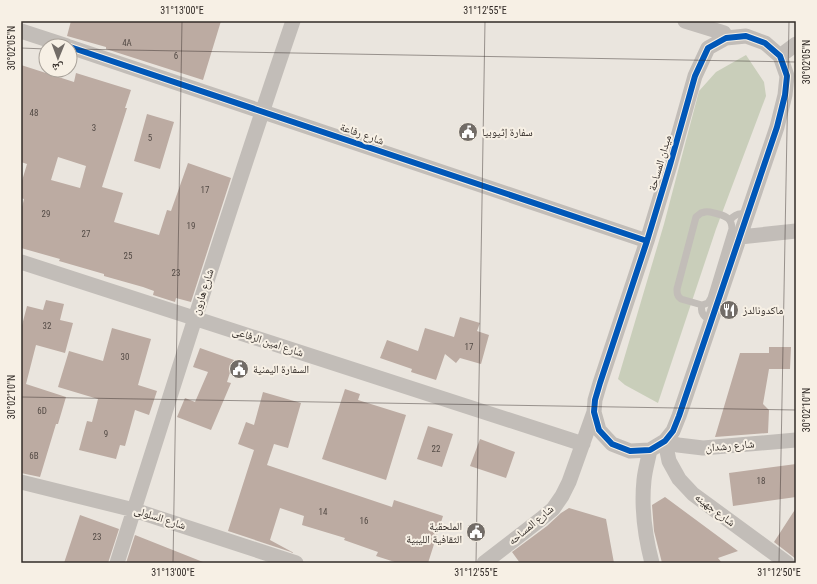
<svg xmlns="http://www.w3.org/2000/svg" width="817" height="584" font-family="'Roboto Condensed','Noto Naskh Arabic',sans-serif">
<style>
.green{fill:#c9ceba}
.building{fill:#bcaba2;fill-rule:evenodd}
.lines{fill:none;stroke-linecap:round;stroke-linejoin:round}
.lane{stroke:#c2bdb8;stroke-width:7}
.street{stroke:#c2bdb8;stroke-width:15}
.cycleway-casing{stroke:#f7f0e5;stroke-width:8}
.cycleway{stroke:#0057b8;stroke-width:6}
.ticks{fill:none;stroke:#322b27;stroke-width:1;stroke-opacity:0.45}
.labels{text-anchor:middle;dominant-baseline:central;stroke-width:4;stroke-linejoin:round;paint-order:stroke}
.number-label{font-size:9px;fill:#544b46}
.poi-label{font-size:11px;fill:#322b27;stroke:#f7f0e5;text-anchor:start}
.street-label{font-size:11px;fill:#322b27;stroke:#f7f0e5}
.neatline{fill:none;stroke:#322b27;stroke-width:1.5}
.ticks-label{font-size:10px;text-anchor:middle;fill:#322b27}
</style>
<rect width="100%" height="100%" fill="#eae5de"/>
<!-- green -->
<path class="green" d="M 746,55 L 764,82 L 766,96 L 716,229 L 658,403 L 625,385 L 618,379 L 664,224 L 699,91 L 716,72 Z"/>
<!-- building -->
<path class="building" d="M 71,21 L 221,21 L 203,80 L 106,49 L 106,47 L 67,36 Z
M 21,65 L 74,82 L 76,73 L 131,90 L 125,108 L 127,108 L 102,187 L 123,193 L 114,222 L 159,235 L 167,210 L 171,211 L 188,163 L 231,178 L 191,302 L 176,298 L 175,302 L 153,295 L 154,291 L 143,287 L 104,276 L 104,274 L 59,261 L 60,259 L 21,248 L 21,211 L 24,199 L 21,198 L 21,184 L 27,164 L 21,162 ZM 58,157 L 86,166 L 80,188 L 51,180 Z
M 147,114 L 174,122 L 160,169 L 134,161 Z
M 46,300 L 64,304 L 60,320 L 73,323 L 65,353 L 36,345 L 26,384 L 66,397 L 58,424 L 56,424 L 40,477 L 21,473 L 21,329 L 27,306 L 43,310 Z
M 460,317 L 480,323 L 477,331 L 489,335 L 481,364 L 460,358 L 456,363 L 445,354 L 436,380 L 411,372 L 412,369 L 380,358 L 387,340 L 418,351 L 425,328 L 454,337 Z
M 112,328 L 151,339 L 138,385 L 157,391 L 149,415 L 135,410 L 125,446 L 120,445 L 116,459 L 79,450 L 87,421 L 92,422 L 98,399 L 58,387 L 69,351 L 103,361 Z
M 769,347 L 791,347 L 790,369 L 769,369 L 763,404 L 769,410 L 768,433 L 715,437 L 740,353 L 769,353 Z
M 200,348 L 234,360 L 227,382 L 231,383 L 211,430 L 177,417 L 185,398 L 195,402 L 208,372 L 193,367 Z
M 345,389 L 360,394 L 358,400 L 406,415 L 386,480 L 322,459 Z
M 263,392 L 301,403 L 288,448 L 274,444 L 267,465 L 392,507 L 394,500 L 443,516 L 428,563 L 398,563 L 376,556 L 378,552 L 344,540 L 345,538 L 302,525 L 304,516 L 280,508 L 270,540 L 294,553 L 228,531 L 254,450 L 238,444 L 246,422 L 254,425 Z
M 428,426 L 453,434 L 442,467 L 417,459 Z
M 480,439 L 515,452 L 506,478 L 470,466 Z
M 796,464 L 796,497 L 733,506 L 729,473 Z
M 665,497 L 738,551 L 718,558 L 722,563 L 662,563 L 654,531 L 652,505 Z
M 569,508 L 606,519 L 614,563 L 520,563 L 512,552 L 547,526 L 561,513 Z
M 796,508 L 796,559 L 774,542 Z
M 80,515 L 119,529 L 108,563 L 64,563 Z
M 135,535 L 203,562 L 203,563 L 126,563 Z"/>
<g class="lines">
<!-- lane -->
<path class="lane" d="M 705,212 C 709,211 713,213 718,214 C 726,216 732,219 732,229 L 711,298 L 708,303 L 702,305 L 681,299 C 677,296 677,293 677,289 L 696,217 L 701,213 Z
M 730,220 C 735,214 740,212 747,215
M 702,305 C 700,313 704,318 712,320"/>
<!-- street -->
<path class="street" d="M 685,21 L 724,33
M 21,31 L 67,46
M 746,36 L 765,43 L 780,56 L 787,76 L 785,95 L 777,127 L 679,416 L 673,431 L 665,441 L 650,450 L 630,451 L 612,444 L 599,430 L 594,412 L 595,400 L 600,383 L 647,241 L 670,165 L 695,76 L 708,48 L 726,38 Z
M 70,47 L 647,241
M 780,56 L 796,44
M 740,237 L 796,231
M 21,262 L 583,444
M 650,450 C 648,460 645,470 644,480 C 641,509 645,536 652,563
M 21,482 L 134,510 L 296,563
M 117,563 C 175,382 231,201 293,21
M 484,563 L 541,519 L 553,509 L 562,496 L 569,482 L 594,412
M 787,563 L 693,494 L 679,479 L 669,461 L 665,441 L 678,445 L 703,448 L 796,440"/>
<!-- cycleway casing -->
<g class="cycleway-casing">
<path id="cycleway" d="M 746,36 L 765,43 L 780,56 L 787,76 L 785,95 L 777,127 L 679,416 L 673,431 L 665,441 L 650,450 L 630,451 L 612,444 L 599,430 L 594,412 L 595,400 L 600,383 L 647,241 L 670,165 L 695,76 L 708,48 L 726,38 Z
M 70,47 L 647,241"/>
</g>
<!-- cycleway -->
<use href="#cycleway" class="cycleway"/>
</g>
<!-- ticks -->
<path class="ticks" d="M 21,48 L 46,49M 70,49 L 796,62M 21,397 L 796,410M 173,563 L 182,21M 476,563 L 485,21M 779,563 L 789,21"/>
<!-- icons -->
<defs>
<g id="civic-disc" transform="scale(1)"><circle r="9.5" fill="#726c67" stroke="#f7f0e5"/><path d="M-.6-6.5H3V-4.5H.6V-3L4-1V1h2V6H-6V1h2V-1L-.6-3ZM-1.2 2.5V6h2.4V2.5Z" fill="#fff"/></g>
<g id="restaurant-disc" transform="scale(1)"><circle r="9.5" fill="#726c67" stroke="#f7f0e5"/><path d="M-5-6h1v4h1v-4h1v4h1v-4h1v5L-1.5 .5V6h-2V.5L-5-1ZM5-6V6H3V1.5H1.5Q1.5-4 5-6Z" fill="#fff"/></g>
</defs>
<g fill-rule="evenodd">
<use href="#civic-disc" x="468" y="132"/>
<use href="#restaurant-disc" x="729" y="310"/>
<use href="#civic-disc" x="239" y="369"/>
<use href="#civic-disc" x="476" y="532"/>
</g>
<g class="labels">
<!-- number labels -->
<g class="number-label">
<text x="127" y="43">4A</text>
<text x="176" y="56">6</text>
<text x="34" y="113">48</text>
<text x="94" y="128">3</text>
<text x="150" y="138">5</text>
<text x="205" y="190">17</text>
<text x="46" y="214">29</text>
<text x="191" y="226">19</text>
<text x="86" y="234">27</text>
<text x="128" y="256">25</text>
<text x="176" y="273">23</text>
<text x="47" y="326">32</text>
<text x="469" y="347">17</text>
<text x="125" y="357">30</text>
<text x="42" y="411">6D</text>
<text x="106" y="434">9</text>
<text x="436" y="449">22</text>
<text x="34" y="456">6B</text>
<text x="761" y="481">18</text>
<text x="323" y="512">14</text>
<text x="364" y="521">16</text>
<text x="97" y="537">23</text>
</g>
<!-- poi labels -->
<g class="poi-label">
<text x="482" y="132">سفارة إثيوبيا</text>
<text x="743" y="310">ماكدونالدز</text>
<text x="253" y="369">السفارة اليمنية</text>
<text x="462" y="526" text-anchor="end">الملحقية<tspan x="462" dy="13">الثقافية الليبية</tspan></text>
</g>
<!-- street labels -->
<g class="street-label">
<text transform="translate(362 134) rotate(19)">شارع رفاعة</text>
<text transform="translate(660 163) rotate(-74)">ميدان المساحة</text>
<text transform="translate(203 292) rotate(-72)">شارع هارون</text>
<text transform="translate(268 342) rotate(18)">شارع امين الرفاعى</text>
<text transform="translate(730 446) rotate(-5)">شارع رشدان</text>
<text transform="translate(715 510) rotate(37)">شارع جهينه</text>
<text transform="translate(160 518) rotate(18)">شارع السلولى</text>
<text transform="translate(531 525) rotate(-40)">شارع المساحه</text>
</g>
</g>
<!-- border -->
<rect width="817" height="584" fill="none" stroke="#f7f0e5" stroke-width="44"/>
<!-- north arrow -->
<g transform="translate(58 58) rotate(181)"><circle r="19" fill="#f7f0e5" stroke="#a8a199"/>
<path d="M0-3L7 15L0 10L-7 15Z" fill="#726c67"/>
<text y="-6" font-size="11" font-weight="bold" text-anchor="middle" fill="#322b27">ش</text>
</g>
<rect x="22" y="22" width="773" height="540" class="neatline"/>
<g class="ticks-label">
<text x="182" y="14">31°13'00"E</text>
<text x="485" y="14">31°12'55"E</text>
<text transform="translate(11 48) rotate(-90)" y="4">30°02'05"N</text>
<text transform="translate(806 62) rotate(-90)" y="4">30°02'05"N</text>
<text transform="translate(11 397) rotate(-90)" y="4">30°02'10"N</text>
<text transform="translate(806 410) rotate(-90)" y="4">30°02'10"N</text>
<text x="173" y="576">31°13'00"E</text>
<text x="476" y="576">31°12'55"E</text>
<text x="779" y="576">31°12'50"E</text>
</g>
</svg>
